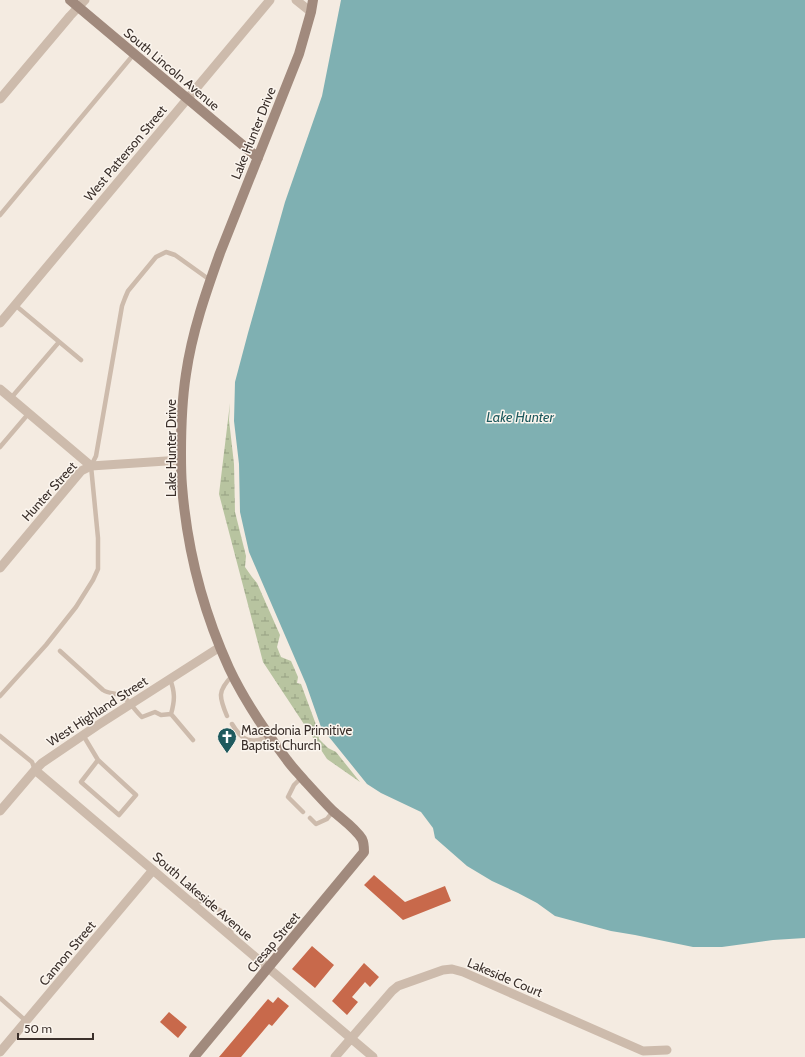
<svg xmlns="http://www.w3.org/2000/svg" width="805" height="1057" font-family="Cabin,sans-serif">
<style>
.wetland{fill:url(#wetland-marsh)}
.water{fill:#7fb0b2}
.building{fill:#c8694b}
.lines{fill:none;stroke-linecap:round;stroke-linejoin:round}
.lane{stroke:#cdbbac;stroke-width:4.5}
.street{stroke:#cdbbac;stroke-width:9}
.secondary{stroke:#a18a7d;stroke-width:10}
.labels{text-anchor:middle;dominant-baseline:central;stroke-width:3;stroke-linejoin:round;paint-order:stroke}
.street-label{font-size:13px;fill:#3b302b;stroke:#fbf5ee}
.poi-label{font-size:13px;fill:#3b302b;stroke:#fbf5ee;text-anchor:start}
.water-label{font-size:14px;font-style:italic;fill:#1f5a5e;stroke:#fbf5ee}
</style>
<defs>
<pattern id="wetland-marsh" width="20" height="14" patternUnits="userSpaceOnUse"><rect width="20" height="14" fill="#b8c4a0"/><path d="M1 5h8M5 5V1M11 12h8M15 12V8" fill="none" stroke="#97a083"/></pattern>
</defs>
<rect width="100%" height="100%" fill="#f4ebe1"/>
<!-- wetland -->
<path class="wetland" d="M 230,403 L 229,420 L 234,464 L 235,512 L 246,556 L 245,567 L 252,577 L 257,583 L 280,635 L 277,647 L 281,657 L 291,661 L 298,677 L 297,683 L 301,684 L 318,730 L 319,739 L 328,748 L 336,752 L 360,782 L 327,759 L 263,662 L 219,494 Z"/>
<!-- water -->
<path class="water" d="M 341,0 L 805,0 L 805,938 L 773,940 L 722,947 L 693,947 L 635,935 L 611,931 L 555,916 L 537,903 L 518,893 L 492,881 L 467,866 L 435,838 L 433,828 L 421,812 L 381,793 L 367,784 L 321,727 L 306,684 L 249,552 L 240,512 L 239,464 L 234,421 L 235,382 L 248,333 L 285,202 L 322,96 Z"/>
<!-- building -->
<path class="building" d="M 374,875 L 405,902 L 445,886 L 451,901 L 403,920 L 364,885 Z
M 312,946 L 334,965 L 315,988 L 292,969 Z
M 364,963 L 379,977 L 370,987 L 365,982 L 352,997 L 358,1002 L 347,1015 L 332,1001 Z
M 278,997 L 289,1006 L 272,1026 L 269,1024 L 241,1057 L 219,1057 L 268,999 L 273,1003 Z
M 169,1012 L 187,1027 L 178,1038 L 160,1022 Z"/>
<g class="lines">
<!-- lane -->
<path class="lane" d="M 0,215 L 134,54
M 15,305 L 81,360
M 11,398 L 59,342
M 0,447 L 29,413
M 60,651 L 103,690 C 109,694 116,693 122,696 C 130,701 135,711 142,717 L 155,712 L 161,715 L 171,714
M 170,679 C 175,692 175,700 171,714
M 0,696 L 46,645 L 76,607 L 93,580 L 98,569 L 98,538 L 91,466 L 96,456 L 122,306 L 125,298 L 128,291 L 156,257 L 166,252 L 175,255 L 210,280
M 171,714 L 193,740
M 227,716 C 219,697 217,691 233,675
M 232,724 C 242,741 251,745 269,736
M 83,735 L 98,760 L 136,795 L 119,815 L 81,782 L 98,760
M 0,736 L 32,762 L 35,770
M 302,777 L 294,785 L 288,797 L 303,812
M 310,818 L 316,824 L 327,819 L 333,811
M 192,902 L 204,901 L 221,911 L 229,921 L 232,936
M 0,998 L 26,1021"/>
<!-- street -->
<path class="street" d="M 296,0 L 311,12
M 0,99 L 70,16 L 85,0
M 0,323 L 270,0
M 0,389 L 91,466
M 0,568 L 81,471 L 91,466 L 181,460
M 35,770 L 373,1057
M 0,811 L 35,770 L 42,763 L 98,725 L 220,647
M 0,1052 L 153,870
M 335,1057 L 392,991 L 398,986 L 443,970 L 452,969 L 463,972 L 643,1051 L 667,1050"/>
<!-- secondary -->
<path class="secondary" d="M 70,0 L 258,158
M 194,1057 L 364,852 C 364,847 364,843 362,839 C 355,828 343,820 333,811 C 323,801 314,791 304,780 C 298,773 292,767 287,760 C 265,731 244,700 229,668 C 203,611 187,548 182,486 C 181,475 181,464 181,453 C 181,426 182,400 186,374 C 192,332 206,292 220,253 L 299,54 L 311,12 L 313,0"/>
</g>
<!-- icons -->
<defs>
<g id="church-pin" transform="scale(1)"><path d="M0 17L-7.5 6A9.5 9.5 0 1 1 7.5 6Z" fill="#1f5a5e" stroke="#fbf5ee"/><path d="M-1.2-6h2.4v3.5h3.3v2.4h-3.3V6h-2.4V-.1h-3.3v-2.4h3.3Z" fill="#fff"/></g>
</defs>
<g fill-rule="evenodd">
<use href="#church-pin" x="227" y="737"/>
</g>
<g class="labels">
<!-- street labels -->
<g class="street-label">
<text transform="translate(172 69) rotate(40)">South Lincoln Avenue</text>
<text transform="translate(253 133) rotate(-68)">Lake Hunter Drive</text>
<text transform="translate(125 153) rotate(-50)">West Patterson Street</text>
<text transform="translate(171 448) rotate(-90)">Lake Hunter Drive</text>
<text transform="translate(49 491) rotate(-48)">Hunter Street</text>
<text transform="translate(97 711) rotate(-33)">West Highland Street</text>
<text transform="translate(203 896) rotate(41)">South Lakeside Avenue</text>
<text transform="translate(273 942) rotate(-50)">Cresap Street</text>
<text transform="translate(67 953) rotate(-50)">Cannon Street</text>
<text transform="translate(505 977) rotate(23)">Lakeside Court</text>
</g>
<!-- poi labels -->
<g class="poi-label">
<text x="241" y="730">Macedonia Primitive<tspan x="241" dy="15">Baptist Church</tspan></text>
</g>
<!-- water labels -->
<g class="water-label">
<text x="520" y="417">Lake Hunter</text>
</g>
</g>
<!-- scale -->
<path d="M18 1033v6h75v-6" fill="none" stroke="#3b302b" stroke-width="2"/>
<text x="24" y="1033" font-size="12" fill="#3b302b" stroke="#fbf5ee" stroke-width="3" paint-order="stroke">50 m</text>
</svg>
